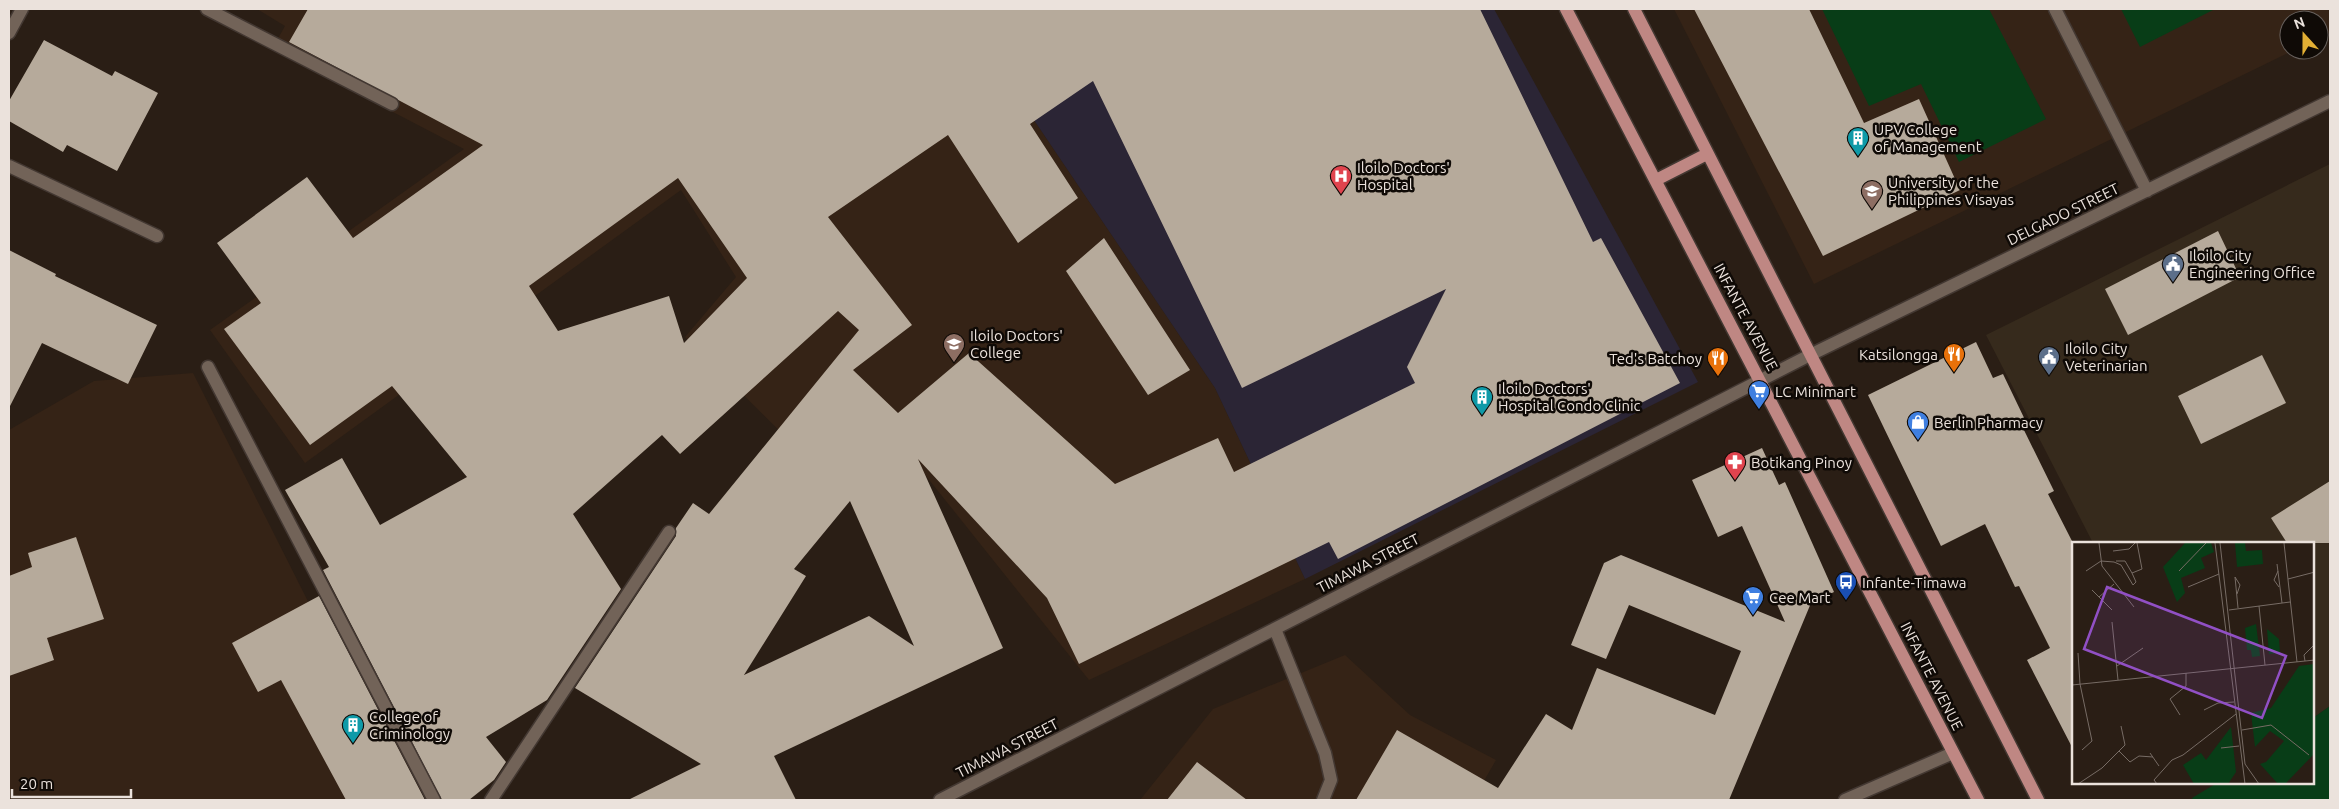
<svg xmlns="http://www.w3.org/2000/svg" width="2339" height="809" font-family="Ubuntu,sans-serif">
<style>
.built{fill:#352316}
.industrial{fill:#362a1c}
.medical{fill:#2b2535}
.green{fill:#083d17}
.building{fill:#b6aa9b;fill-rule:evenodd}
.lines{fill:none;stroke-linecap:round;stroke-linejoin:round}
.minor-casing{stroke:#433832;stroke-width:15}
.major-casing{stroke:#433832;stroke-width:15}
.minor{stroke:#726358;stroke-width:12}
.major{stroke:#bf8783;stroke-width:12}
.labels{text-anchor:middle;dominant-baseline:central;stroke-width:5;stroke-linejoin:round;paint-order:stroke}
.poi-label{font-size:15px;fill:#ebe2dc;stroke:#0f0a06;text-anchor:start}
.street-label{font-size:15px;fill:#ebe2dc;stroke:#0f0a06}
.inset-road{fill:none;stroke:#776c65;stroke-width:1}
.view{fill:#9150c5;fill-opacity:0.15;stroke:#9150c5;stroke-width:2.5}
.inset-edge{fill:none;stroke:#ebe2dc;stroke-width:2.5}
</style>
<rect width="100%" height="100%" fill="#2a1e15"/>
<!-- built -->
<path class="built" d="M 257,9 L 959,9 L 1215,388 L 1305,579 L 1089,680 L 910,456 L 859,510 L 685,337 L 736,277 L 681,190 L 305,463 L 210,330 L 464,149 L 272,49 L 285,26 Z
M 1674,9 L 2330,9 L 2330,32 L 2319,38 L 2319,20 L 2289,20 L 2289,50 L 2294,50 L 1814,284 Z
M 193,373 L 408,800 L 9,800 L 9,430 L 94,381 Z
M 1345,655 L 1410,715 L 1496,760 L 1473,800 L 1140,800 L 1213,709 Z"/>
<!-- industrial -->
<path class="industrial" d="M 2330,164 L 2330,706 L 2313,718 L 2313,543 L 2093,543 L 1986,335 Z"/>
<!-- medical -->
<path class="medical" d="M 959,9 L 1494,9 L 1698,382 L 1305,579 L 1215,388 Z"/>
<!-- green -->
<path class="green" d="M 1822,9 L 1989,9 L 2046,119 L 1959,162 L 1921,84 L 1869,106 Z
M 2121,9 L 2215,9 L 2140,47 Z
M 2330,706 L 2330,800 L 2193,800 L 2192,798 L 2217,783 L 2313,783 L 2313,718 Z"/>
<!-- building -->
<path class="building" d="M 308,9 L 1480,9 L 1593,242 L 1601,238 L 1680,383 L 1338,559 L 1329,542 L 1079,664 L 1047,598 L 918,459 L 1003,648 L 774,756 L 796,800 L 628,800 L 701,764 L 575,688 L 676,536 L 676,528 L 693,503 L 709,514 L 859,330 L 838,311 L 680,454 L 662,435 L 573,514 L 621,589 L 547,700 L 486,737 L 506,762 L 494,780 L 469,800 L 442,800 L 323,570 L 329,567 L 285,490 L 342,458 L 380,525 L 467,477 L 392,386 L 310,445 L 224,329 L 261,303 L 217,243 L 307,177 L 353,238 L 483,145 L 289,42 ZM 1093,81 L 1242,388 L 1446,289 L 1407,367 L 1415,383 L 1234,472 L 1218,438 L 1115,484 L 969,353 L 898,413 L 853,370 L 912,325 L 828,217 L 948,135 L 1018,243 L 1078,198 L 1030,124 ZM 678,178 L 747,278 L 684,343 L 669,296 L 558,331 L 529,286 ZM 850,501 L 914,646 L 869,616 L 744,675 L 806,576 L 794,569 Z
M 1694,9 L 1809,9 L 1864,123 L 1919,99 L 1960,190 L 1823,256 Z
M 44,40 L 112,76 L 115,71 L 158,93 L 117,171 L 67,145 L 63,152 L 9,121 L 9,101 Z
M 2218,231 L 2240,277 L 2128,335 L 2105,289 Z
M 1104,238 L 1190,370 L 1148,395 L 1066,271 Z
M 9,250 L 56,274 L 55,276 L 157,325 L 128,384 L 42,343 L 9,408 Z
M 1976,342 L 1993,378 L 2003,374 L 2027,424 L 2022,426 L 2054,491 L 2048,494 L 2073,543 L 2073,749 L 2027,660 L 2050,648 L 2019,586 L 2015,587 L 1985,524 L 1941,546 L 1868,395 Z
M 2262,355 L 2286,403 L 2201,444 L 2178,396 Z
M 1762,448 L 1779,485 L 1785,482 L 1834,592 L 1811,603 L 1729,800 L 1356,800 L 1397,730 L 1498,788 L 1546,714 L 1572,730 L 1597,668 L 1715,715 L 1741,651 L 1629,605 L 1606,659 L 1571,645 L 1604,563 L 1621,555 L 1785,622 L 1742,526 L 1718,537 L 1692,480 Z
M 2330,481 L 2330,543 L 2287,543 L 2271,518 Z
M 76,537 L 104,619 L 47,638 L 54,660 L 9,676 L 9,576 L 32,567 L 28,553 Z
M 319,596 L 425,800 L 346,800 L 281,680 L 258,692 L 232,643 Z
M 1197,762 L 1247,800 L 1167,800 Z"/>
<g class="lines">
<!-- minor casing -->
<g class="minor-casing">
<path id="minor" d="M 207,9 L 392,104
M 2055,9 L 2147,191
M 9,33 L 22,9
M 9,166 L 157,236
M 208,367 L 434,800
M 1275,629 L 1325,753 L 1331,780 L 1323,800
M 491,800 L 669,532
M 940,800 L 1810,355 L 2330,101
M 1845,800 L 1953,753"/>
</g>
<!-- major casing -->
<g class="major-casing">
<path id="major" d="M 1566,9 L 1978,800
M 1634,9 L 2038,800
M 1656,180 L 1707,154"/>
</g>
<!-- minor -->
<use href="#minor" class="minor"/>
<!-- major -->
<use href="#major" class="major"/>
</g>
<!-- icons -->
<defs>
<g id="building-pin" transform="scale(1.125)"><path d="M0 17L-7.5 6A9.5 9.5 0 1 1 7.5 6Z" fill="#0f9aa8" stroke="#0f0a06"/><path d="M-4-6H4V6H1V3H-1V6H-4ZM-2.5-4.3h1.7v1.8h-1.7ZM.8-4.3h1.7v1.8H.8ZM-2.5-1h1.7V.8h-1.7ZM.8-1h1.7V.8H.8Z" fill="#fff"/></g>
<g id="hospital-pin" transform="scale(1.125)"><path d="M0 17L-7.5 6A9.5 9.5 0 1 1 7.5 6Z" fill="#e0444e" stroke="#0f0a06"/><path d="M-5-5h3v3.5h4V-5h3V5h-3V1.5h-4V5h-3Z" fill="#fff"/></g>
<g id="university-pin" transform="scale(1.125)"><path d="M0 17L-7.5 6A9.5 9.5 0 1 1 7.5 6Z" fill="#8d6e63" stroke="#0f0a06"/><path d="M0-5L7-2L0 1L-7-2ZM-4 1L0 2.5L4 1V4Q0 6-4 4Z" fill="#fff"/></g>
<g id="civic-pin" transform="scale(1.125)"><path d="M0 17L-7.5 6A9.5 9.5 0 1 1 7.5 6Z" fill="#5c6f8a" stroke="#0f0a06"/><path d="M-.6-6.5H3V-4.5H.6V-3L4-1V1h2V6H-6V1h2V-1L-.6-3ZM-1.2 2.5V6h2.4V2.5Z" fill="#fff"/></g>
<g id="restaurant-pin" transform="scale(1.125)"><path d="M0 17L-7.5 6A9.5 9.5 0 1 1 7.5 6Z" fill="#e8710a" stroke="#0f0a06"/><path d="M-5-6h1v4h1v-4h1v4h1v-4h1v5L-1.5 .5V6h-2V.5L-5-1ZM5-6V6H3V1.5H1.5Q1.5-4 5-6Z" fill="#fff"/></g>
<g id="supermarket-pin" transform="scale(1.125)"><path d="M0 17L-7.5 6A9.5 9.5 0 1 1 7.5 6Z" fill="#3f7fe0" stroke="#0f0a06"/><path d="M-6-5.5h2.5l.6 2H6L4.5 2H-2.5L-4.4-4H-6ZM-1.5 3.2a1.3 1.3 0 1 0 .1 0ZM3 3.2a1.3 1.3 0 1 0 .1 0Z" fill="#fff"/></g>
<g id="shop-pin" transform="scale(1.125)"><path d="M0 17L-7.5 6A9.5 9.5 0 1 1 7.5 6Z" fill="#3f7fe0" stroke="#0f0a06"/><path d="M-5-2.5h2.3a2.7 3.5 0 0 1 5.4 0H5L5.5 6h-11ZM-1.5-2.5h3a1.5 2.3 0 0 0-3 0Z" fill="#fff"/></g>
<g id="pharmacy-pin" transform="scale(1.125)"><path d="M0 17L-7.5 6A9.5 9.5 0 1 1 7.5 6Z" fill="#e0444e" stroke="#0f0a06"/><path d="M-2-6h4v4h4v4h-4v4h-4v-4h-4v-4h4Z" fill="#fff"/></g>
<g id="bus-pin" transform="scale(1.125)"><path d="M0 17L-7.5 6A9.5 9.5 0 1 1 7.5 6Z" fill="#1a4fb4" stroke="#0f0a06"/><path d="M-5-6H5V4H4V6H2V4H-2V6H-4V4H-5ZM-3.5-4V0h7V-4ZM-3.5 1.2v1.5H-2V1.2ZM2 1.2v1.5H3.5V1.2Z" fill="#fff"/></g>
</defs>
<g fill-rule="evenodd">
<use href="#building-pin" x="1858" y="138"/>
<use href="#hospital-pin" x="1341" y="176"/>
<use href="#university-pin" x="1872" y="191"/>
<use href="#civic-pin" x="2173" y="264"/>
<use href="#university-pin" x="954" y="344"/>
<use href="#restaurant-pin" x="1954" y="354"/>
<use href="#civic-pin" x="2049" y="357"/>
<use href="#restaurant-pin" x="1718" y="358"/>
<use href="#supermarket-pin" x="1759" y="391"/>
<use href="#building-pin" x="1482" y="397"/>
<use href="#shop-pin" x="1918" y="422"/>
<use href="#pharmacy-pin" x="1735" y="462"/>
<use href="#bus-pin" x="1846" y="582"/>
<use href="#supermarket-pin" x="1753" y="597"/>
<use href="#building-pin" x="353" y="725"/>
</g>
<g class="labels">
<!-- poi labels -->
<g class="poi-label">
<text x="1874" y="129">UPV College<tspan x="1874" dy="17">of Management</tspan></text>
<text x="1357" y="167">Iloilo Doctors'<tspan x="1357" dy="17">Hospital</tspan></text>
<text x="1888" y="182">University of the<tspan x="1888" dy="17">Philippines Visayas</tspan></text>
<text x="2189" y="255">Iloilo City<tspan x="2189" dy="17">Engineering Office</tspan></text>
<text x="970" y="335">Iloilo Doctors'<tspan x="970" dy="17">College</tspan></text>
<text x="2065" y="348">Iloilo City<tspan x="2065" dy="17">Veterinarian</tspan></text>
<text x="1938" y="354" text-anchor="end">Katsilongga</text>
<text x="1702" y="358" text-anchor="end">Ted's Batchoy</text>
<text x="1498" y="388">Iloilo Doctors'<tspan x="1498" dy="17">Hospital Condo Clinic</tspan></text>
<text x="1775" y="391">LC Minimart</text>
<text x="1934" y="422">Berlin Pharmacy</text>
<text x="1751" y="462">Botikang Pinoy</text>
<text x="1862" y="582">Infante-Timawa</text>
<text x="1769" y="597">Cee Mart</text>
<text x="369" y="716">College of<tspan x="369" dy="17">Criminology</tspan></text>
</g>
<!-- street labels -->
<g class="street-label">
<text transform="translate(2063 214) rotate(-26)">DELGADO STREET</text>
<text transform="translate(1746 317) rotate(62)">INFANTE AVENUE</text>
<text transform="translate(1368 563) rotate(-27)">TIMAWA STREET</text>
<text transform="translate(1932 676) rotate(63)">INFANTE AVENUE</text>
<text transform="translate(1007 748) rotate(-27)">TIMAWA STREET</text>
</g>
</g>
<!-- overview -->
<g transform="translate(2072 542)">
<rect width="242" height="242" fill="#2a1e15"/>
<path d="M 113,1 L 139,1 L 142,10 L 129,16 L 133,26 L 109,36 L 113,51 L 105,60 L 91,25 ZM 163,1 L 173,1 L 174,9 L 190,8 L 191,22 L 165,25 ZM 184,82 L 188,114 L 180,115 L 179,108 L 175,108 L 173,86 ZM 195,87 L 207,97 L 208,111 L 197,112 ZM 242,122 L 242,212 L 213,242 L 206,242 L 188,222 L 194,220 L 212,199 L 198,189 L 183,205 L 179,171 L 199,166 L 227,124 ZM 159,185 L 164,230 L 156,242 L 122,242 L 111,223 L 129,211 L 134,218 Z" fill="#083d17"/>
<path class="inset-road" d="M 27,1 L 30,24 L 62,65M 143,1 L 173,242M 148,1 L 173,222 L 187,242M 212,1 L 225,120M 41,9 L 57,7 L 63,1M 44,19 L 53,19 L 60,31 L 70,27 L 65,1M 205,22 L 210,61M 14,29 L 29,19 L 42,20 L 49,23 L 61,43 L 64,40 L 60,31M 107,29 L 134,1M 206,29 L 202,38 L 207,45M 216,37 L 243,30M 116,45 L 147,32M 20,48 L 40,68M 165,52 L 168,43 L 163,35 L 166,66M 27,55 L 42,42M 187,64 L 193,123M 157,68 L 218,60M 40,80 L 46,138M 6,111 L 8,142 L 20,199 L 10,208M 233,119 L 232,113 L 243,102M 45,124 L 71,106M 0,143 L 243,118M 132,168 L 146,161 L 162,160M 108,173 L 98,157 L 114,144 L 114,131M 170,188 L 199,183 L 237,213M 149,206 L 167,204M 47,209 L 58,220 L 67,214 L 81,215M 78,211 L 87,224M 6,242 L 30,226 L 53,203 L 49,184M 85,242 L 82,238 L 100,218 L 111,213 L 164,172"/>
<path class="view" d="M 35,45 L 214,114 L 190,176 L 12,107 Z"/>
<rect width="242" height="242" class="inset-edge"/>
</g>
<!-- border -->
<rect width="2339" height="809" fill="none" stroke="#ebe2dc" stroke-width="20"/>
<!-- north arrow -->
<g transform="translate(2304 35) rotate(339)"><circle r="24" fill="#0f0a06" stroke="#67605c"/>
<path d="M0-4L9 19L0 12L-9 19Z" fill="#e2af34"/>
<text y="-8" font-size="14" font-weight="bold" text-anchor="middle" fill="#ebe2dc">N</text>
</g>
<!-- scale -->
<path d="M12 789v8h119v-8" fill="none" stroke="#ebe2dc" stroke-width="2.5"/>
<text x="20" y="789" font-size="15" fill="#ebe2dc" stroke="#0f0a06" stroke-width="4" paint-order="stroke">20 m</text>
</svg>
